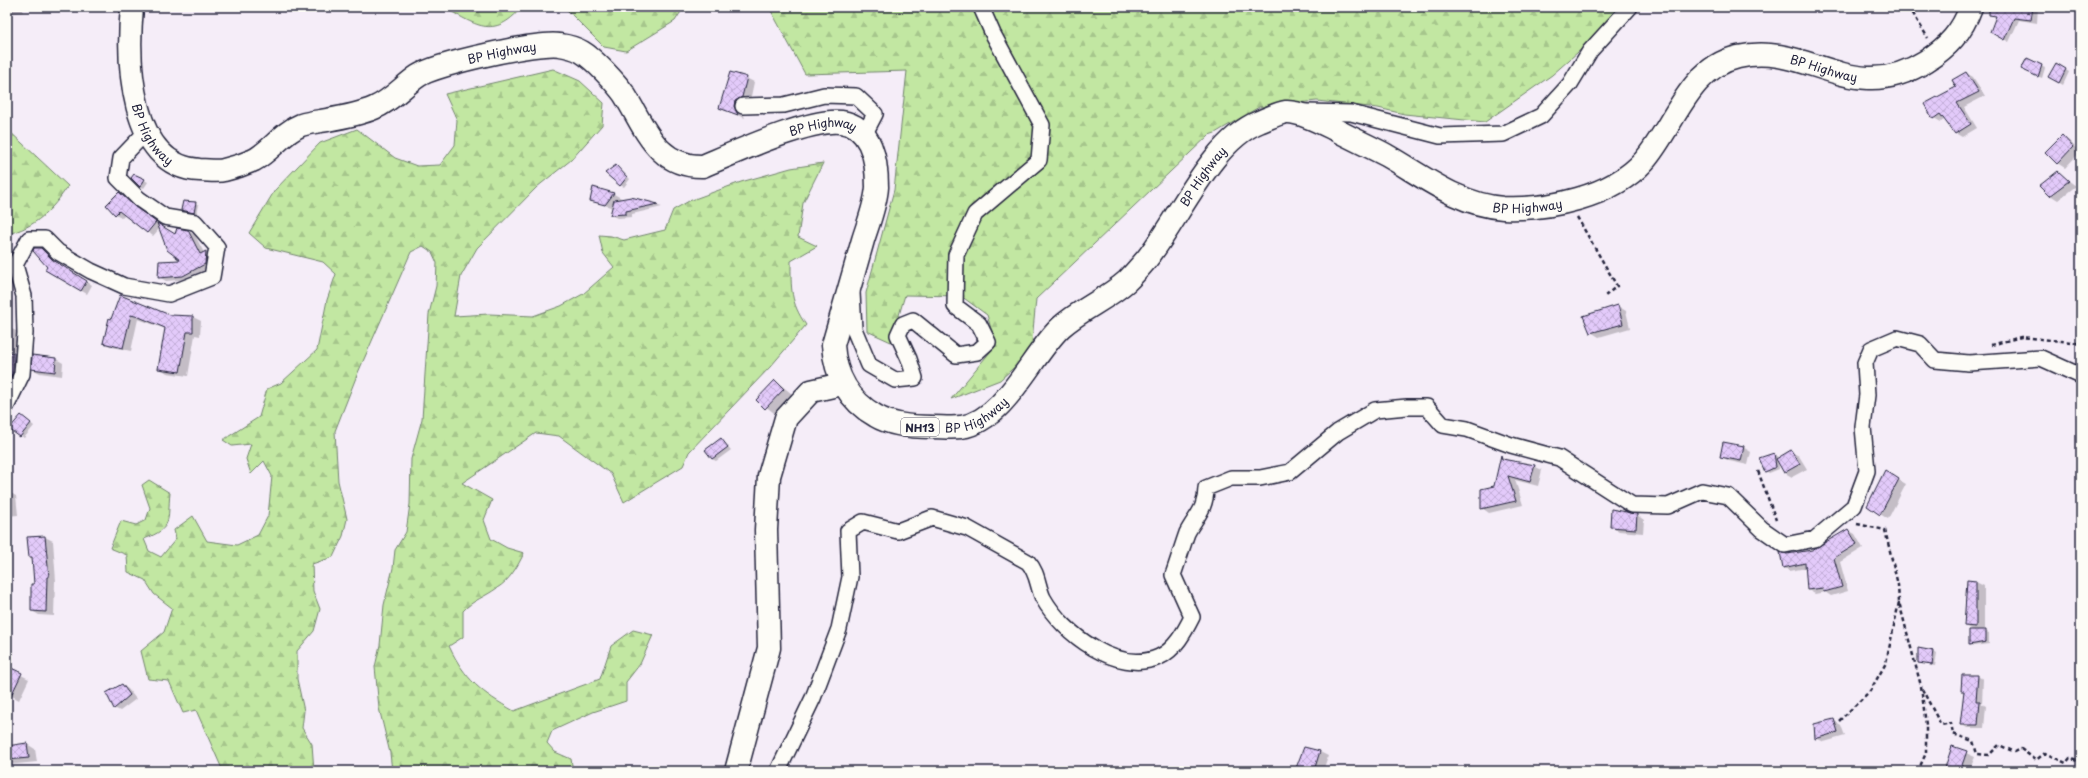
<svg xmlns="http://www.w3.org/2000/svg" width="2088" height="778" font-family="'Playpen Sans',sans-serif">
<style>
.forest{fill:url(#forest-firs);stroke:#72846e}
.shadow{fill:#0003}
.building{fill:url(#building-cross-hatch);stroke:#22223b}
.lines{fill:none;stroke-linecap:round;stroke-linejoin:round}
.street-casing{stroke:#22223b;stroke-width:18}
.secondary-casing{stroke:#22223b;stroke-width:25}
.highway-casing{stroke:#22223b;stroke-width:25}
.path{stroke:#22223b;stroke-width:2.5;stroke-dasharray:4 3;stroke-linecap:butt}
.street{stroke:#fdfcf7;stroke-width:15}
.secondary{stroke:#fdfcf7;stroke-width:22}
.highway{stroke:#fdfcf7;stroke-width:22}
.labels{text-anchor:middle;dominant-baseline:central;stroke-width:3;stroke-linejoin:round;paint-order:stroke}
.shield{fill:#fdfcf7;stroke:#646373;stroke-width:1}
.shield-label{font-size:11px;font-weight:bold;fill:#22223b}
.street-label{font-size:12px;fill:#22223b;stroke:#fdfcf7}
</style>
<defs>
<pattern id="forest-firs" width="22" height="20" patternUnits="userSpaceOnUse"><rect width="22" height="20" fill="#c2e7a2"/><path d="M5 1l3.5 6h-7zM16 11l3.5 6h-7z" fill="#a6c68c"/></pattern>
<pattern id="building-cross-hatch" width="8" height="8" patternUnits="userSpaceOnUse"><rect width="8" height="8" fill="#e3cafa"/><path d="M0 0l8 8M0 8l8-8" fill="none" stroke="#c2add7"/></pattern>
</defs>
<rect width="100%" height="100%" fill="#f5edf8"/>
<filter id="ink" filterUnits="userSpaceOnUse"><feTurbulence type="fractalNoise" baseFrequency=".025" numOctaves="2"/><feDisplacementMap in="SourceGraphic" scale="8" xChannelSelector="R" yChannelSelector="G"/><feConvolveMatrix kernelMatrix="1 2 1 2 8 2 1 2 1" color-interpolation-filters="sRGB"/></filter>
<g filter="url(#ink)">
<!-- forest -->
<path class="forest" d="M 443,7 L 522,7 C 493,41 475,24 443,7 Z
M 564,7 L 684,7 L 675,21 L 626,51 L 604,47 Z
M 769,7 L 1629,7 L 1552,75 L 1485,122 L 1404,114 L 1378,108 L 1317,101 L 1259,107 L 1215,133 L 1209,135 L 1036,299 L 1031,352 L 1000,380 L 951,399 L 996,345 L 987,315 L 961,296 L 905,295 L 891,342 L 867,331 L 866,293 L 894,190 L 907,71 L 805,74 Z
M 553,69 L 580,81 L 604,103 L 602,125 L 571,160 L 537,187 L 477,248 L 461,276 L 454,316 L 489,314 L 533,316 L 561,306 L 583,294 L 614,267 L 603,253 L 599,235 L 611,236 L 624,240 L 665,230 L 673,210 L 689,201 L 741,182 L 791,168 L 823,163 L 803,203 L 798,237 L 817,246 L 791,261 C 791,288 790,302 806,325 L 771,366 L 689,452 L 683,466 L 624,502 L 611,474 L 559,436 L 536,433 L 462,483 L 492,500 L 484,520 L 491,539 L 507,548 L 524,553 C 518,566 509,581 497,588 C 485,597 473,600 463,611 L 463,637 L 449,646 C 465,680 482,693 514,711 L 600,679 L 611,646 L 633,630 L 653,635 L 640,664 L 626,682 L 626,701 L 593,712 L 552,731 L 547,743 L 555,752 L 571,759 L 573,771 L 392,771 L 390,753 L 379,708 L 375,667 L 380,645 L 384,605 L 393,568 L 395,550 L 406,532 L 410,504 L 411,459 L 422,419 L 429,314 L 436,286 L 437,263 L 432,252 L 423,246 L 411,252 L 357,375 L 335,431 L 338,481 L 347,519 L 343,536 L 333,557 L 312,564 L 313,591 L 320,609 L 314,631 L 297,651 L 297,679 L 304,711 L 302,728 L 312,744 L 314,771 L 223,771 L 196,710 L 183,713 L 169,681 L 148,679 L 141,651 L 164,632 L 172,608 L 154,594 L 145,580 L 128,572 L 127,555 L 110,548 L 121,521 L 136,525 L 146,520 L 150,508 L 142,485 L 149,480 L 170,493 C 167,520 174,528 144,539 L 149,551 L 161,557 L 176,539 L 174,530 L 193,516 L 207,541 L 237,545 L 258,535 L 268,516 L 272,476 L 264,461 L 251,474 L 246,459 L 251,444 L 232,446 L 223,440 L 259,417 L 267,389 L 281,383 L 317,350 L 327,300 L 336,274 L 323,262 L 266,248 L 249,233 L 275,190 L 320,143 L 357,129 L 395,158 L 417,166 L 440,165 L 455,145 L 457,120 L 445,94 Z
M 7,129 L 68,186 C 53,209 35,228 7,234 Z"/>
<!-- shadow -->
<path class="shadow" d="M 7,7 L 23,7 L 23,12 L 8,13 Z
M 1997,7 L 2038,7 L 2037,23 L 2019,20 L 2009,42 L 1991,32 L 1996,21 Z
M 2028,59 L 2045,68 L 2042,78 L 2026,71 Z
M 2056,64 L 2069,72 L 2063,85 L 2050,77 Z
M 1966,73 L 1973,77 L 1985,96 L 1964,107 L 1977,128 L 1962,137 L 1955,133 L 1945,119 L 1941,122 L 1934,118 L 1958,88 Z
M 746,78 L 754,82 L 750,101 L 742,111 L 745,118 L 720,108 Z
M 2062,136 L 2069,141 L 2080,152 L 2065,168 L 2057,163 Z
M 616,166 L 630,179 L 624,187 L 620,185 Z
M 2058,173 L 2076,186 L 2058,200 L 2050,195 L 2041,186 Z
M 135,175 L 148,182 L 144,188 L 140,186 Z
M 594,189 L 614,194 L 621,198 L 620,200 L 631,198 L 662,207 L 632,214 L 632,217 L 617,218 L 611,215 L 613,208 L 591,200 Z
M 119,193 L 140,211 L 176,235 L 188,231 L 195,235 L 204,253 L 206,252 L 213,256 L 212,268 L 190,279 L 166,281 L 159,277 L 183,261 L 160,228 L 153,236 L 125,215 L 122,218 L 116,214 Z
M 195,203 L 199,205 L 197,214 L 182,210 Z
M 41,249 L 59,264 L 92,285 L 87,294 L 46,270 L 48,267 Z
M 120,297 L 170,316 L 193,317 L 201,321 L 200,336 L 195,335 L 188,376 L 167,373 L 160,368 L 166,329 L 138,319 L 131,351 L 112,347 L 104,343 Z
M 1618,306 L 1626,311 L 1630,328 L 1599,337 L 1591,332 Z
M 7,327 L 23,334 L 22,351 L 7,351 Z
M 7,353 L 14,354 L 22,359 L 15,387 L 7,385 Z
M 56,359 L 63,363 L 62,376 L 40,373 L 32,369 Z
M 776,381 L 792,394 L 774,413 L 758,400 Z
M 24,418 L 34,426 L 24,438 L 11,429 Z
M 721,439 L 731,450 L 716,461 L 712,459 Z
M 1743,447 L 1751,452 L 1748,465 L 1729,461 L 1721,456 Z
M 1791,452 L 1799,456 L 1807,469 L 1792,477 L 1785,473 L 1778,461 L 1779,469 L 1769,473 L 1766,471 L 1774,454 L 1777,456 L 1778,460 Z
M 1501,456 L 1508,460 L 1534,466 L 1542,470 L 1538,486 L 1515,480 L 1523,505 L 1489,513 L 1482,508 L 1495,487 Z
M 1885,472 L 1906,484 L 1888,519 L 1880,514 Z
M 7,491 L 16,496 L 18,515 L 7,516 Z
M 1637,515 L 1644,520 L 1643,533 L 1619,531 L 1611,526 Z
M 1848,530 L 1855,534 L 1863,548 L 1840,562 L 1848,591 L 1831,596 L 1825,592 L 1815,594 L 1808,590 L 1806,568 L 1790,571 L 1783,567 L 1787,555 L 1812,551 Z
M 45,537 L 53,541 L 56,581 L 55,581 L 54,616 L 39,615 L 32,611 L 35,585 L 34,559 L 30,557 Z
M 1976,582 L 1984,586 L 1984,631 L 1989,633 L 1989,644 L 1973,646 L 1970,644 L 1974,631 L 1965,626 Z
M 1934,652 L 1937,654 L 1935,666 L 1919,663 Z
M 7,668 L 29,679 L 19,700 L 7,693 Z
M 1977,676 L 1983,679 L 1982,704 L 1986,706 L 1984,728 L 1967,728 L 1961,724 L 1965,692 L 1962,691 Z
M 122,685 L 128,689 L 136,699 L 120,711 L 114,708 Z
M 1833,720 L 1841,725 L 1845,736 L 1824,742 L 1816,738 Z
M 27,744 L 35,749 L 37,762 L 7,765 L 7,747 Z
M 1952,747 L 1975,757 L 1969,771 L 1945,771 Z
M 1305,748 L 1320,752 L 1328,756 L 1323,771 L 1304,771 L 1298,767 Z"/>
<!-- building -->
<path class="building" d="M 1989,7 L 2033,7 L 2031,20 L 2014,18 L 2004,40 L 1990,32 L 1996,16 L 1989,15 Z
M 2027,58 L 2042,65 L 2038,77 L 2021,69 Z
M 2056,63 L 2066,69 L 2059,83 L 2048,77 Z
M 730,72 L 747,77 L 742,97 L 735,101 L 734,106 L 738,115 L 719,108 Z
M 1966,72 L 1979,92 L 1957,103 L 1971,124 L 1955,134 L 1940,114 L 1933,119 L 1924,104 L 1956,87 L 1952,80 Z
M 2062,135 L 2073,147 L 2057,164 L 2045,152 Z
M 616,165 L 627,177 L 620,186 L 605,173 Z
M 2058,171 L 2069,181 L 2049,196 L 2039,186 Z
M 134,174 L 145,179 L 140,187 L 131,178 Z
M 593,187 L 614,193 L 605,205 L 590,201 Z
M 119,192 L 134,206 L 156,222 L 147,233 L 119,211 L 115,215 L 106,205 Z
M 631,197 L 658,204 L 626,211 L 626,214 L 610,215 L 614,200 Z
M 183,201 L 196,202 L 194,213 L 181,210 Z
M 157,223 L 175,234 L 177,228 L 188,230 L 200,254 L 206,251 L 205,264 L 183,276 L 158,278 L 159,261 L 180,260 L 167,250 Z
M 34,248 L 41,248 L 53,260 L 87,281 L 81,291 L 45,270 L 47,267 L 33,251 Z
M 120,295 L 170,315 L 193,316 L 193,332 L 187,332 L 180,372 L 158,369 L 165,328 L 139,317 L 131,315 L 123,348 L 103,343 L 109,318 L 111,319 Z
M 1618,305 L 1623,324 L 1590,333 L 1583,316 Z
M 7,352 L 14,353 L 13,372 L 7,384 Z
M 32,355 L 56,358 L 55,372 L 31,369 Z
M 775,380 L 784,389 L 765,409 L 756,400 Z
M 21,415 L 31,423 L 20,437 L 9,429 Z
M 721,438 L 728,447 L 712,459 L 705,450 Z
M 1723,442 L 1744,446 L 1741,461 L 1720,457 Z
M 1791,450 L 1800,464 L 1784,473 L 1776,459 Z
M 1774,453 L 1776,467 L 1765,472 L 1759,458 Z
M 1501,455 L 1502,459 L 1535,465 L 1530,482 L 1508,476 L 1516,501 L 1481,509 L 1481,489 L 1494,486 Z
M 1885,470 L 1899,479 L 1880,515 L 1867,506 Z
M 1611,509 L 1637,514 L 1636,529 L 1610,527 Z
M 1848,529 L 1857,544 L 1834,558 L 1842,587 L 1824,592 L 1823,588 L 1807,590 L 1805,563 L 1783,568 L 1780,552 L 1787,554 L 1812,550 Z
M 45,536 L 49,577 L 47,577 L 46,612 L 31,611 L 31,584 L 34,584 L 32,557 L 29,557 L 27,537 Z
M 1967,580 L 1976,581 L 1976,627 L 1964,626 Z
M 1969,630 L 1986,630 L 1986,642 L 1969,645 Z
M 1918,648 L 1934,651 L 1932,665 L 1918,663 Z
M 7,666 L 22,673 L 7,704 Z
M 1962,675 L 1978,675 L 1976,701 L 1980,701 L 1978,725 L 1960,725 L 1964,691 L 1961,691 Z
M 122,684 L 130,695 L 114,709 L 106,693 Z
M 1834,719 L 1838,732 L 1815,739 L 1814,724 Z
M 27,743 L 29,758 L 7,760 L 7,746 Z
M 1952,746 L 1967,751 L 1960,771 L 1944,771 Z
M 1304,747 L 1320,751 L 1314,771 L 1304,771 L 1296,768 Z"/>
<g class="lines">
<!-- street casing -->
<g class="street-casing">
<path id="street" d="M 743,106 L 784,105 L 824,95 L 856,96 L 875,114 L 864,135
M 1306,112 L 1351,113 L 1440,136 L 1503,134 L 1541,116 L 1570,84 L 1590,51 L 1630,7
M 852,293 L 854,329 L 869,365 L 895,380 L 915,378 L 909,359 L 898,335 L 903,324 L 913,320 L 956,355 L 977,352 L 988,342 L 979,324 L 955,306 L 956,255 L 975,214 L 1039,160 L 1042,125 L 993,34 L 981,7
M 7,405 L 22,374 L 25,333 L 24,296 L 15,265 L 29,239 L 45,239 L 58,252 L 91,271 L 124,286 L 169,294 L 212,277 L 217,247 L 195,222 L 165,217 L 139,199 L 118,178 L 121,158 L 146,132
M 778,771 L 813,698 L 839,629 L 850,577 L 848,531 L 863,522 L 898,531 L 932,518 L 967,528 L 1028,562 C 1038,573 1037,585 1043,598 C 1063,634 1118,675 1159,657 C 1175,650 1185,631 1192,617 L 1173,575 C 1178,561 1182,547 1187,533 C 1196,516 1206,509 1206,488 L 1231,478 L 1260,478 L 1290,472 L 1338,432 L 1375,410 L 1407,407 L 1427,407 L 1443,425 L 1467,429 L 1511,445 L 1559,458 L 1632,505 L 1668,506 L 1702,491 L 1728,496 L 1762,529 L 1785,545 L 1815,539 L 1854,506 L 1867,471 L 1863,427 L 1867,395 L 1865,363 L 1871,349 L 1897,338 L 1920,344 L 1935,360 L 1969,363 L 2041,358 L 2081,376"/>
</g>
<!-- secondary casing -->
<g class="secondary-casing">
<path id="secondary" d="M 736,771 L 769,648 L 766,530 L 769,476 L 786,418 L 811,391 L 842,384"/>
</g>
<!-- highway casing -->
<g class="highway-casing">
<g id="highway">
<path id="s1" d="M 132,7 C 127,59 129,167 200,170 C 208,170 217,172 224,170 C 233,168 245,164 254,160 C 271,151 283,132 301,125 C 307,123 314,122 321,121 C 338,118 358,115 374,108 C 391,101 403,86 418,76 C 436,64 539,41 560,45 C 567,46 577,49 582,52 C 594,59 616,83 624,94 C 645,127 656,167 703,166 C 734,153 810,118 841,122 C 872,126 877,162 877,187 C 876,204 868,224 863,240 C 853,275 843,310 833,345 C 835,375 849,401 876,416 C 891,425 914,427 932,427 C 941,427 952,428 961,427 C 1006,420 1031,355 1061,327 C 1081,309 1107,299 1127,281 C 1133,275 1140,267 1146,260 C 1179,219 1211,141 1259,122 C 1267,119 1278,113 1286,112 C 1299,111 1322,123 1334,129 C 1351,138 1369,146 1386,155 C 1423,176 1459,205 1503,208 C 1548,210 1612,197 1644,161 C 1674,127 1688,68 1738,57 C 1808,41 1852,108 1926,61 C 1948,47 1962,32 1971,7"/>
</g>
</g>
<!-- path -->
<path class="path" d="M 1909,7 L 1928,38
M 2067,7 L 2081,10
M 1577,217 L 1617,286 L 1605,296
M 1991,345 L 2021,337 L 2081,343
M 1758,471 L 1776,520
M 1857,524 L 1885,530 L 1898,585 L 1899,602 L 1921,686 L 1926,725 L 1926,753 L 1918,771
M 1922,689 L 1941,725 L 1951,723 L 1953,734 L 1973,741 L 1977,754 L 1989,755 L 1999,745 L 2015,752 L 2021,749 L 2036,760 L 2045,753 L 2066,763 L 2070,758 L 2081,763
M 1839,721 L 1870,691 L 1886,663 L 1899,602"/>
<!-- street -->
<use href="#street" class="street"/>
<!-- secondary -->
<use href="#secondary" class="secondary"/>
<!-- highway -->
<use href="#highway" class="highway"/>
</g>
</g>
<g class="labels">
<!-- shield labels -->
<rect class="shield" x="901" y="418" width="38" height="18" rx="3"/>
<g class="shield-label">
<text x="920" y="427">NH13</text>
</g>
<!-- street labels -->
<g class="street-label">
<text stroke="none"><textPath href="#s1" startOffset="528">BP Highway</textPath></text>
<text stroke="none"><textPath href="#s1" startOffset="2435">BP Highway</textPath></text>
<text stroke="none"><textPath href="#s1" startOffset="132">BP Highway</textPath></text>
<text stroke="none"><textPath href="#s1" startOffset="911">BP Highway</textPath></text>
<text stroke="none"><textPath href="#s1" startOffset="1703">BP Highway</textPath></text>
<text stroke="none"><textPath href="#s1" startOffset="2075">BP Highway</textPath></text>
<text stroke="none"><textPath href="#s1" startOffset="1367">BP Highway</textPath></text>
</g>
</g>
<!-- margin -->
<rect width="2088" height="778" fill="none" stroke="#fdfcf7" stroke-width="24"/>
<rect x="12" y="12" width="2064" height="754" fill="none" stroke="#22223b" stroke-width="1.5" filter="url(#ink)"/>
</svg>
